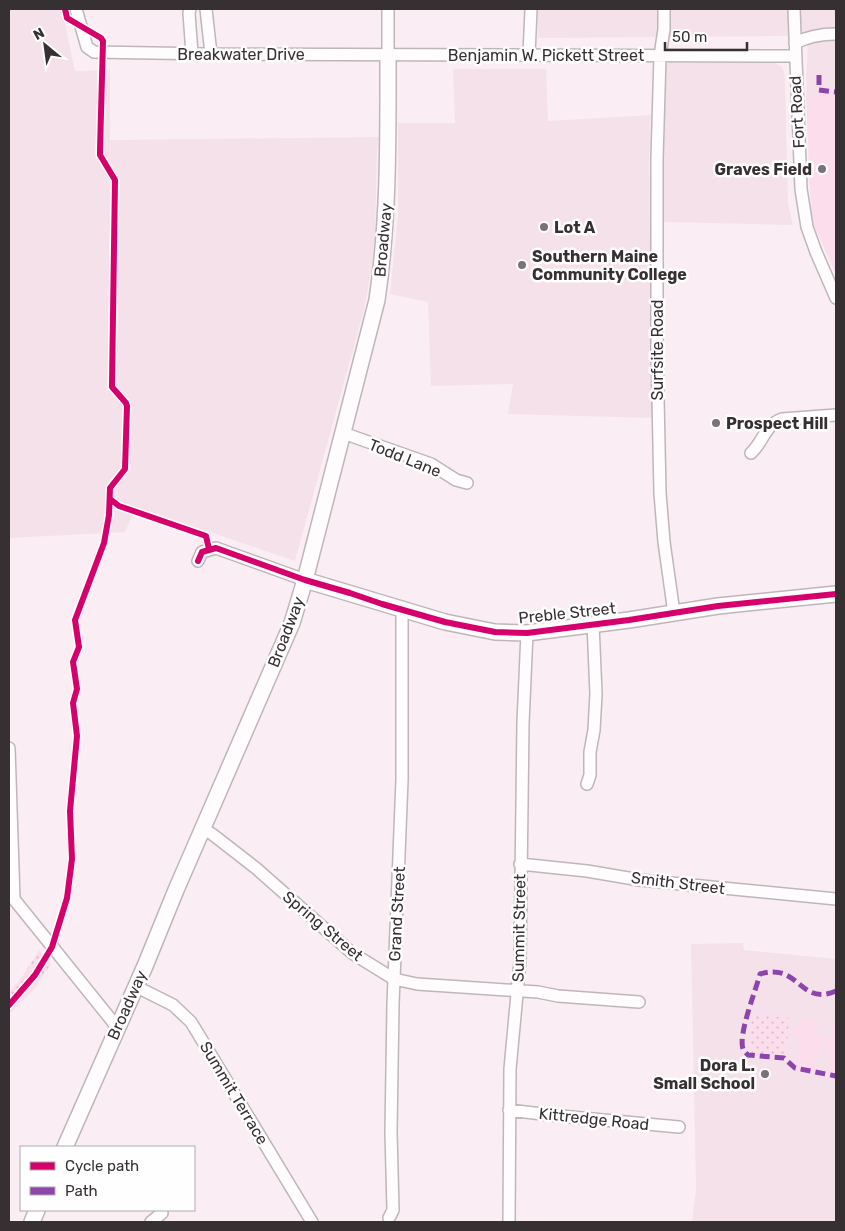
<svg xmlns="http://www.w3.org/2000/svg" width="845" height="1231" font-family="Rubik,sans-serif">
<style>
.built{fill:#f5e1ea}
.grass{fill:url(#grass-dots)}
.garden{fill:#fcddec}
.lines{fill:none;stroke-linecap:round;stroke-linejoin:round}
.street-casing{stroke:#beb6ba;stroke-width:14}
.secondary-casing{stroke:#beb6ba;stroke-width:18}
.street{stroke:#fefcfd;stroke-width:11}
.secondary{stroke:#fefcfd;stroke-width:15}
.quiet{stroke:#8e44ad;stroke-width:5;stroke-dasharray:10 5;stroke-linecap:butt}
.cycleway-casing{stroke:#fefefe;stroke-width:9}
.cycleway{stroke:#d6006c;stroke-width:6}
.poi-dot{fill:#7b7277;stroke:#fefefe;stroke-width:2}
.labels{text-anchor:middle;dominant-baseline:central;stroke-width:5;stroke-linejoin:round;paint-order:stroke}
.street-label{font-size:16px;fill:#373033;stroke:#fefefe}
.poi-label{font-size:16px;font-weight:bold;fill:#373033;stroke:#fefefe;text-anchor:start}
</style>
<defs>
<pattern id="grass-dots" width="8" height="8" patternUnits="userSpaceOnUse" patternTransform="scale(1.25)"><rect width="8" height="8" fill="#fcddec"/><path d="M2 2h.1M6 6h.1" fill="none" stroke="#d9becb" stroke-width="1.8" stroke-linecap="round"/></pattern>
</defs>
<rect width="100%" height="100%" fill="#faeef4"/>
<!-- built -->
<path class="built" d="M 9,9 L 62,9 L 75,71 L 110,70 L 110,140 L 379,137 L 377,151 L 375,235 L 371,271 L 364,310 L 295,561 L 136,507 L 125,532 L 9,538 Z
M 538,9 L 836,9 L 836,274 L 814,225 L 812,216 L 810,189 L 806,79 L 808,39 L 784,36 L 538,38 Z
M 669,63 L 775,63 L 781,66 L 784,71 L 785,79 L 788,204 L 793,225 L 663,222 L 664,97 L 665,65 Z
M 453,69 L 546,69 L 548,121 L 651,115 L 649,159 L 652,418 L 508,414 L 513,384 L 431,386 L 428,302 L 390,294 L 398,214 L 398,123 L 455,123 Z
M 743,943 L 744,950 L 836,959 L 836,1222 L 692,1222 L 696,1189 L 691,944 Z"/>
<!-- grass -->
<path class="grass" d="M 39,950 L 51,964 L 34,989 L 9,1014 L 9,992 L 22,977 Z
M 752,1015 L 789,1018 L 786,1057 L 748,1053 Z"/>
<!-- garden -->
<path class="garden" d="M 806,93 L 836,94 L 836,274 L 814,225 L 812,216 L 810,189 Z
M 836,1013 L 836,1073 L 829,1073 L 827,1044 Z
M 800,1019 L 817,1020 L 816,1034 L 825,1035 L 824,1054 L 816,1054 L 815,1073 L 796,1071 L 798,1037 L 789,1035 L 790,1027 L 799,1028 Z"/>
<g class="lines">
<!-- street casing -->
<g class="street-casing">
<path id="street" d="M 76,9 L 87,47 L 94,52 L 211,54 L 795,56
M 190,9 L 189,13 L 192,54
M 206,9 L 211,54
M 664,9 L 664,29 L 660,56 L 657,159 L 657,350 L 660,493 L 664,542 L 674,613
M 794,9 L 801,189 L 807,227 L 816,252 L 836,298
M 795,43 C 809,36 821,34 836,34
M 388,55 L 388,9
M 529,55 L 531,9
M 343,433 L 431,464 L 456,480 L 467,483
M 751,453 C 763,442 765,425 782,419 L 836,415
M 198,561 L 202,552 L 216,548 L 305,580
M 9,748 L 14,899
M 587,784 L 590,775 L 590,752 L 594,730 L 596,694 L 593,624
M 203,829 L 212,834 L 257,869 L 352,953 L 394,979 L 417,984 L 538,992 L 558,996 L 639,1002
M 520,864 L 587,871 L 640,880 L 836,899
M 9,893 L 117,1027
M 135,986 L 173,1005 L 191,1022 L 312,1222
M 509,1110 L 550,1115 L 679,1127
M 389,1218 L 393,1210 L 391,1132 L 393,1004 L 402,780 L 402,609
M 151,1222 L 162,1213
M 509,1222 L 510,1069 L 520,962 L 523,723 L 527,633"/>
</g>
<!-- secondary casing -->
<g class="secondary-casing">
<path id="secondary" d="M 305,580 L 445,622 L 495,632 L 527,633 L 629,620 L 718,606 L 836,594
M 65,1147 L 145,966 L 176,890 L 292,623 L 305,580 L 377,300 C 389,218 388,137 388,55
M 32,1222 L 37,1210"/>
</g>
<!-- street -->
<use href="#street" class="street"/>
<!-- secondary -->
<use href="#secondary" class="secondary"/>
<!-- quiet -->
<path class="quiet" d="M 819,75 L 819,90 L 836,92
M 836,991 C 799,1007 800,962 760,974 C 756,990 738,1034 743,1049 C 744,1051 746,1053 748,1055 L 784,1058 L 795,1068 L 836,1076"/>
<!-- cycleway casing -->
<g class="cycleway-casing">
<path id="cycleway" d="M 110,499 L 119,506 L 206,536 L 209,549
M 198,561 L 202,552 L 216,548 L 305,580 L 350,593 L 382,604 L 445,622 L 495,632 L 527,633 L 629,620 L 718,606 L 836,594
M 9,1005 L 35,975 L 52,947 L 67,898 L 72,859 L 70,811 L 77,736 L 73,703 L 77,689 L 73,662 L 79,647 L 75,620 L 104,543 L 109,515 L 110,488 L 125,469 L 127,406 L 126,403 L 112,387 L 112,384 L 115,180 L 100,155 L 100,149 L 103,41 L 101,38 L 67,18 L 65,9"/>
</g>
<!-- cycleway -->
<use href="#cycleway" class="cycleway"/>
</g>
<!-- markers -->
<g class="poi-dot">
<circle cx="822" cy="169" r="5"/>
<circle cx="544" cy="227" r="5"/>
<circle cx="522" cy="265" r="5"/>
<circle cx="716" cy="423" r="5"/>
<circle cx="765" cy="1074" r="5"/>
</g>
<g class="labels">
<!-- street labels -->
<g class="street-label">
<text x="241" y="54">Breakwater Drive</text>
<text x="546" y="55">Benjamin W. Pickett Street</text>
<text transform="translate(797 112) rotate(-93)">Fort Road</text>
<text transform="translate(383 240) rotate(-85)">Broadway</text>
<text transform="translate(657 350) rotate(-90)">Surfsite Road</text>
<text transform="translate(405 458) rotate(22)">Todd Lane</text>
<text transform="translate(567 613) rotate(-6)">Preble Street</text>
<text transform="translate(286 632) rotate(-69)">Broadway</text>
<text transform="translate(678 883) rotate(7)">Smith Street</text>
<text transform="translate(397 914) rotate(-87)">Grand Street</text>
<text transform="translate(323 926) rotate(40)">Spring Street</text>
<text transform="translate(519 928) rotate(-89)">Summit Street</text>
<text transform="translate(127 1005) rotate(-66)">Broadway</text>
<text transform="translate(234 1093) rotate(59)">Summit Terrace</text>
<text transform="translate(594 1119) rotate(6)">Kittredge Road</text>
</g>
<!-- poi labels -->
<g class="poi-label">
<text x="812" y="169" text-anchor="end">Graves Field</text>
<text x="554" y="227">Lot A</text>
<text x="532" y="256">Southern Maine<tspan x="532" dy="18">Community College</tspan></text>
<text x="726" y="423">Prospect Hill</text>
<text x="755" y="1065" text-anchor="end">Dora L.<tspan x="755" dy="18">Small School</tspan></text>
</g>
</g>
<!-- border -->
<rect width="845" height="1231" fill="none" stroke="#373033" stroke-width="20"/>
<!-- legend -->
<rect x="20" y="1146" width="175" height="65" fill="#fefefe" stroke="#aeacad"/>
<rect x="30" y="1162" width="25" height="8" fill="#d6006c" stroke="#aeacad"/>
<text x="65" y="1171" font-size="15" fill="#373033">Cycle path</text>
<rect x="30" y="1187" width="25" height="8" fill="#8e44ad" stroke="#aeacad"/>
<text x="65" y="1196" font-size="15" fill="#373033">Path</text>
<!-- north arrow -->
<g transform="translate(45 45) rotate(331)" stroke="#fefefe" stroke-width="4" paint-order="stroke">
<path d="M0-4L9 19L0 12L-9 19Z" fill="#373033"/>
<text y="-8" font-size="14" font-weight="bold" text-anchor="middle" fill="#373033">N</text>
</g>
<!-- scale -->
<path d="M665 42v8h82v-8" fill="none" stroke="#373033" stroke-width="2.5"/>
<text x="672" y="42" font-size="15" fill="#373033" stroke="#fefefe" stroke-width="4" paint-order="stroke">50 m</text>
</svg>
